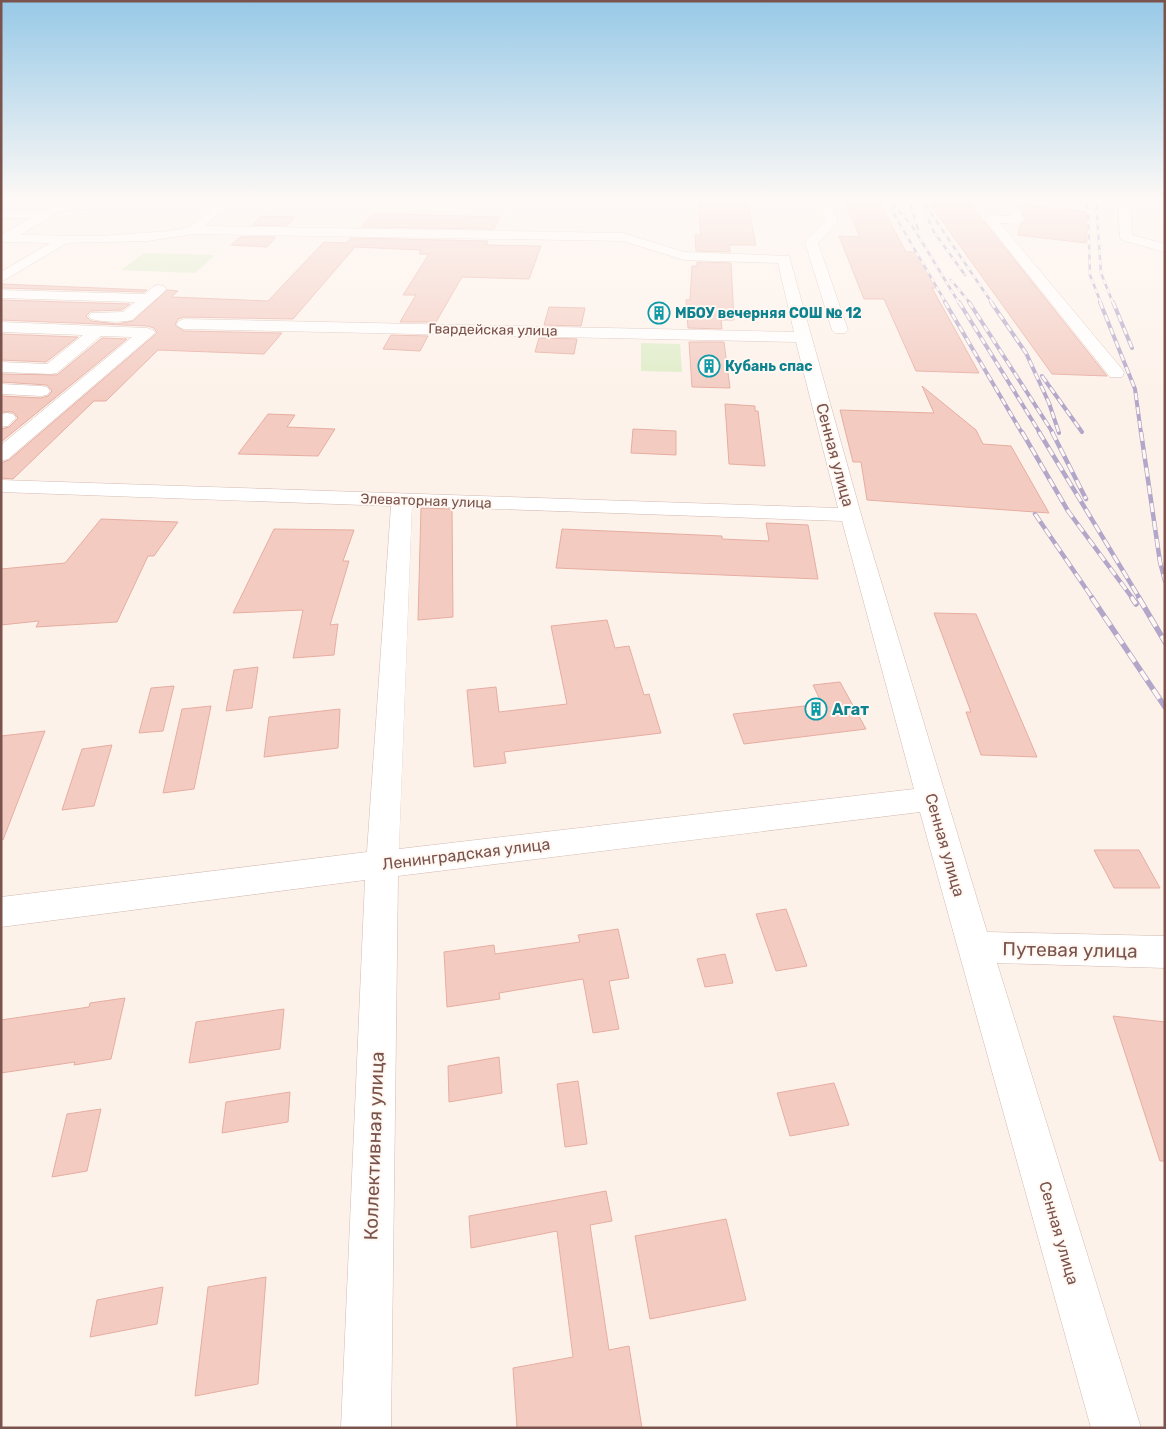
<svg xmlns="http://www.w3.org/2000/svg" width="1166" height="1429" font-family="Rubik,sans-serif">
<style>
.green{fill:#deecc7}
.building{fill:#f3cbc1;stroke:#e7ada1}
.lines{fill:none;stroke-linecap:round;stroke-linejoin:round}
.minor-casing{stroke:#d3bab1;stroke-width:1}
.minor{fill:#fff;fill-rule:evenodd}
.rail-far3-casing{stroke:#b2a6c9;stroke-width:2.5}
.rail-far2-casing{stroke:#b2a6c9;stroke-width:4}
.rail-far1-casing{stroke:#b2a6c9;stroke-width:4.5}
.rail-casing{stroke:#b2a6c9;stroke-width:5.5}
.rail-far3{stroke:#fff7f1;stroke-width:2;stroke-dasharray:5;stroke-linecap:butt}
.rail-far2{stroke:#fff7f1;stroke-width:2.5;stroke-dasharray:7;stroke-linecap:butt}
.rail-far1{stroke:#fff7f1;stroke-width:3;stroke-dasharray:9;stroke-linecap:butt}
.rail{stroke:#fff7f1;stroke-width:4;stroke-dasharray:11;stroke-linecap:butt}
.labels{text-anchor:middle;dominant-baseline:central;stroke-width:4;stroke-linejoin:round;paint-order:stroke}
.far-culture-label{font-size:14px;font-weight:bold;fill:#0d838f;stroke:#fff7f1;text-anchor:start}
.far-street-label{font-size:14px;fill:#7a534c;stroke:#fff7f1}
.street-label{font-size:16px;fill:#7a534c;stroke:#fff7f1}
.culture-label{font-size:16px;font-weight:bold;fill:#0d838f;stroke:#fff7f1;text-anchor:start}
.near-street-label{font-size:19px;fill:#7a534c;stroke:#fff7f1}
</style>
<rect width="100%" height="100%" fill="#fdf2ea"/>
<!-- green -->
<path class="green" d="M 144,253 L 215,255 L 195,273 L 121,270 Z
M 641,343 L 680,344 L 682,372 L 641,371 Z"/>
<!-- building -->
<path class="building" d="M 698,200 L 747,200 L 756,245 L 729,245 L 730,252 L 696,251 L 695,235 L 701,235 Z
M 844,200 L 878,200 L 906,252 L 916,252 L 936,288 L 932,288 L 979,373 L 916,371 L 884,299 L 864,299 L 839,236 L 860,237 Z
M 927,200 L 967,200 L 1107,376 L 1052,374 Z
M 1023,205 L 1086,212 L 1086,243 L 1018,235 L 1020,225 L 1026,220 L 1022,212 Z
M 372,214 L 398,214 L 500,217 L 494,229 L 361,227 Z
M 261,216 L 295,217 L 287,226 L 252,225 Z
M 240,237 L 276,237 L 267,247 L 231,245 Z
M 350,238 L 488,241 L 486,245 L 541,246 L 529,279 L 462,277 L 436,322 L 400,322 L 416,295 L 403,295 L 429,254 L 419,254 L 421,250 L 355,247 L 293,319 L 184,317 L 178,319 L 175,325 L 184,331 L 282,333 L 264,354 L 158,350 L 106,401 L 94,401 L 13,479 L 1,478 L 1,463 L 9,460 L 157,333 L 154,328 L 147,326 L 1,320 L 1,300 L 130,304 L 122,310 L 91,311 L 86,316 L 91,321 L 117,324 L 133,321 L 167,290 L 178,291 L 171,297 L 268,301 L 324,242 L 347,243 Z
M 697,262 L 731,263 L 734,320 L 721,320 L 722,329 L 688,328 L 686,300 L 690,300 L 692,266 L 697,266 Z
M 1,284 L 147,290 L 144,292 L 1,288 Z
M 549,307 L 585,308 L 581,326 L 544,325 Z
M 1,334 L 78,337 L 46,362 L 1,360 Z
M 391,335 L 428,336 L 420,351 L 383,349 Z
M 102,338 L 127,339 L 1,442 L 1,429 L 9,427 L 18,418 L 13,412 L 1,412 L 1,396 L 41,398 L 48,396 L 52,391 L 47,385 L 1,382 L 1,374 L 57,375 Z
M 539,338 L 577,339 L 574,354 L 535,352 Z
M 689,342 L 724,342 L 730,388 L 692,387 Z
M 922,386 L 976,430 L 983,444 L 1011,446 L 1049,513 L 867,500 L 861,462 L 853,462 L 840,410 L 934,413 Z
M 725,404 L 755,406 L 755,411 L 758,411 L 765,466 L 729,464 Z
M 268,414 L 295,415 L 287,427 L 335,429 L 318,456 L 238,454 Z
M 633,429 L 676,431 L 676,455 L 631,453 Z
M 421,508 L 452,509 L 453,617 L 418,620 Z
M 101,519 L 178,522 L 154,556 L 148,556 L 117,622 L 36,627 L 39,621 L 1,625 L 1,569 L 65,563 Z
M 766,523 L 808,525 L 818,579 L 556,568 L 562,529 L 722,536 L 722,539 L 769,541 Z
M 274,529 L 354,530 L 343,561 L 349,561 L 330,625 L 338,624 L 334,655 L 293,658 L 303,610 L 233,613 Z
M 934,613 L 976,614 L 1037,757 L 981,755 L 966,712 L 971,712 Z
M 607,620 L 615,648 L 629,646 L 644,695 L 649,694 L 661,733 L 504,752 L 506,763 L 474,767 L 467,690 L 496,687 L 499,712 L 567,704 L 551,626 Z
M 258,667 L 252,708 L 226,711 L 234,670 Z
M 840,682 L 866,729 L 744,744 L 733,714 L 822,704 L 813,685 Z
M 174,686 L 163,731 L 139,733 L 151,688 Z
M 211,706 L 194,789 L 163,793 L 182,709 Z
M 340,709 L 338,748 L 264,757 L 269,717 Z
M 45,731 L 3,840 L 1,839 L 1,736 Z
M 112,745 L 94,806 L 62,810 L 82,749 Z
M 1094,850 L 1139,850 L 1160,888 L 1114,888 Z
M 786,909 L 807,966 L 776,971 L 756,914 Z
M 618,929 L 629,978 L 609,981 L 619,1029 L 593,1033 L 583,979 L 499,993 L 500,999 L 447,1007 L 444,952 L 494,945 L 495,954 L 580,942 L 578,935 Z
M 725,954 L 733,983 L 705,987 L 697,959 Z
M 125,998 L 111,1059 L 74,1065 L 75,1062 L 1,1073 L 1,1020 L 89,1007 L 90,1003 Z
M 284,1009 L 280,1049 L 189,1063 L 196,1022 Z
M 1113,1016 L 1165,1022 L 1165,1161 L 1160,1161 Z
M 499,1057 L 502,1093 L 449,1102 L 448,1066 Z
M 578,1081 L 587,1144 L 565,1147 L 557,1084 Z
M 834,1083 L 849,1125 L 790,1136 L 777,1093 Z
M 290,1092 L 288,1122 L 222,1133 L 226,1102 Z
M 101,1109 L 87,1171 L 52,1177 L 67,1114 Z
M 606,1191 L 612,1221 L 590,1225 L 609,1350 L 629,1346 L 642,1428 L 517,1428 L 513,1368 L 573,1357 L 557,1231 L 471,1248 L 469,1216 Z
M 726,1219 L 746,1300 L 650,1319 L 635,1236 Z
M 266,1277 L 258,1384 L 195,1396 L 208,1287 Z
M 163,1287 L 157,1324 L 90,1337 L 97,1300 Z"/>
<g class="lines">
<!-- minor casing -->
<g class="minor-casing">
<path id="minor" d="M 86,200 L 99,200 L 88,209 L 61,210 L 20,235 L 100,236 L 170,231 L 190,227 L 221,200 L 234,200 L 205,226 L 623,233 L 684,252 L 789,256 L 864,525 L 987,932 L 1165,936 L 1165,968 L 997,963 L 1141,1428 L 1091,1428 L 920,812 L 398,876 L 391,1428 L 341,1428 L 365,880 L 1,927 L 1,897 L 367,852 L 391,506 L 1,492 L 1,480 L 838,508 L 796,342 L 184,329 L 179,327 L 176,324 L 179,321 L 184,319 L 794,332 L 778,263 L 684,260 L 623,241 L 194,234 L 147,241 L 67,243 L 1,282 L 1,272 L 50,243 L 1,242 L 1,235 L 31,218 L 1,218 L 1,210 L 43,210 L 59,203 L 81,203 ZM 412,506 L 842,521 L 914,789 L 399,849 Z
M 817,200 L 829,200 L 838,222 L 818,243 L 848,330 L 845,333 L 835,333 L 832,330 L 805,242 L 826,221 Z
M 1002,200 L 1014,200 L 1024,220 L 1018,224 L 1000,223 L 1122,369 L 1124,373 L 1122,377 L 1110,377 L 984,219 L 990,215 L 1010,216 Z
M 1118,200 L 1130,200 L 1132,235 L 1165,244 L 1165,252 L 1122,240 L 1120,237 Z
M 159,285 L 164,286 L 166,289 L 164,292 L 132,320 C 120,323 103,322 91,319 L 88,316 L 91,313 L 123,312 L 135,302 L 1,298 L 1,290 L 145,294 L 154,286 Z
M 1,322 L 147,328 L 153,330 L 155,333 L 8,459 L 1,461 L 1,445 L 132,337 L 101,336 L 57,373 L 51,374 L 1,372 L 1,362 L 47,364 L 83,335 L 1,332 Z
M 1,384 L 41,386 L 47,387 L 50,391 L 47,395 L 41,396 L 3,394 L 1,394 Z
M 7,413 L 13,414 L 16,418 L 8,426 L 1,427 L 1,414 Z"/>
</g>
<!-- minor -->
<use href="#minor" class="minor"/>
<!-- rail-far3 casing -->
<g class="rail-far3-casing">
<path id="rail-far3" d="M 888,200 L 911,224 L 959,303
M 909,200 L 918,229
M 922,200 L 992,303
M 1085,200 L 1088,210 L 1090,275 L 1101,303
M 1096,200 L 1101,273 L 1113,303
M 891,209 L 946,303
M 926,215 L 934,232 L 965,275
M 951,280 L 970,303"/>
</g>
<!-- rail-far2 casing -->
<g class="rail-far2-casing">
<path id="rail-far2" d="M 945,302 L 1022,433
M 959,302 L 1040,433
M 969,302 L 1053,433
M 991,302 L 1026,353 L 1049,403 L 1059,433
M 1100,302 L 1135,389 L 1141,433
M 1113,302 L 1132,348
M 1042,376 L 1082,432"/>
</g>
<!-- rail-far1 casing -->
<g class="rail-far1-casing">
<path id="rail-far1" d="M 1022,432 L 1068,511 L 1133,599
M 1039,432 L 1140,599
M 1052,432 L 1086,499
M 1141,432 L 1160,562 L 1165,581
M 1035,514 L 1093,599"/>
</g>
<!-- rail casing -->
<g class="rail-casing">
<path id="rail" d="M 1092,598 L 1165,707
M 1132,598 L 1136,604
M 1139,598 L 1165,642"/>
</g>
<!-- rail-far3 -->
<use href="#rail-far3" class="rail-far3"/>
<!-- rail-far2 -->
<use href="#rail-far2" class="rail-far2"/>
<!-- rail-far1 -->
<use href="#rail-far1" class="rail-far1"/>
<!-- rail -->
<use href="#rail" class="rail"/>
</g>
<!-- sky -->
<linearGradient id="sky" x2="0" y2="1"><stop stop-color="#97c9e7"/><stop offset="0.5" stop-color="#fef9f6"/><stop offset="1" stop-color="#fef9f6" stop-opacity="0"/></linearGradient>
<rect width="1166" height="400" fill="url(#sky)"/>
<!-- icons -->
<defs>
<g id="building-ring" transform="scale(1.125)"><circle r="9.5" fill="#fff7f1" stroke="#0f9aa8" stroke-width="1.5"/><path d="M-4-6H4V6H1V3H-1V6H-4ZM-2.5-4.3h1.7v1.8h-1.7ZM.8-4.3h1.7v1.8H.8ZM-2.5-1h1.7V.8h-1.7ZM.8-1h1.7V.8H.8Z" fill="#0f9aa8"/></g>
</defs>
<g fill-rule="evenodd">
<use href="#building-ring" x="659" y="313"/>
<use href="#building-ring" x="709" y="366"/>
<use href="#building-ring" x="816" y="709"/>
</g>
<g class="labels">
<!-- far-culture labels -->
<g class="far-culture-label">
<text x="675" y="313">МБОУ вечерняя СОШ № 12</text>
<text x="725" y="366">Кубань спас</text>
</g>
<!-- far-street labels -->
<g class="far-street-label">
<text transform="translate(493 330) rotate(1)">Гвардейская улица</text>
<text transform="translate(426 501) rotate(2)">Элеваторная улица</text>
</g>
<!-- street labels -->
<g class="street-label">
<text transform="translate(835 455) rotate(75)">Сенная улица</text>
<text transform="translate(945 845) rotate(74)">Сенная улица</text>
<text transform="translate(466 854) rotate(-7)">Ленинградская улица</text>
<text transform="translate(1059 1233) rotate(74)">Сенная улица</text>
</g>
<!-- culture labels -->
<g class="culture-label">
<text x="832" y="709">Агат</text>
</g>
<!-- near-street labels -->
<g class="near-street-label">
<text transform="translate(1070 950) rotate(1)">Путевая улица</text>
<text transform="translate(374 1146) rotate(-88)">Коллективная улица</text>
</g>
</g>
<!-- border -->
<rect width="1166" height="1429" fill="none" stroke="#7a534c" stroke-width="5"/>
</svg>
